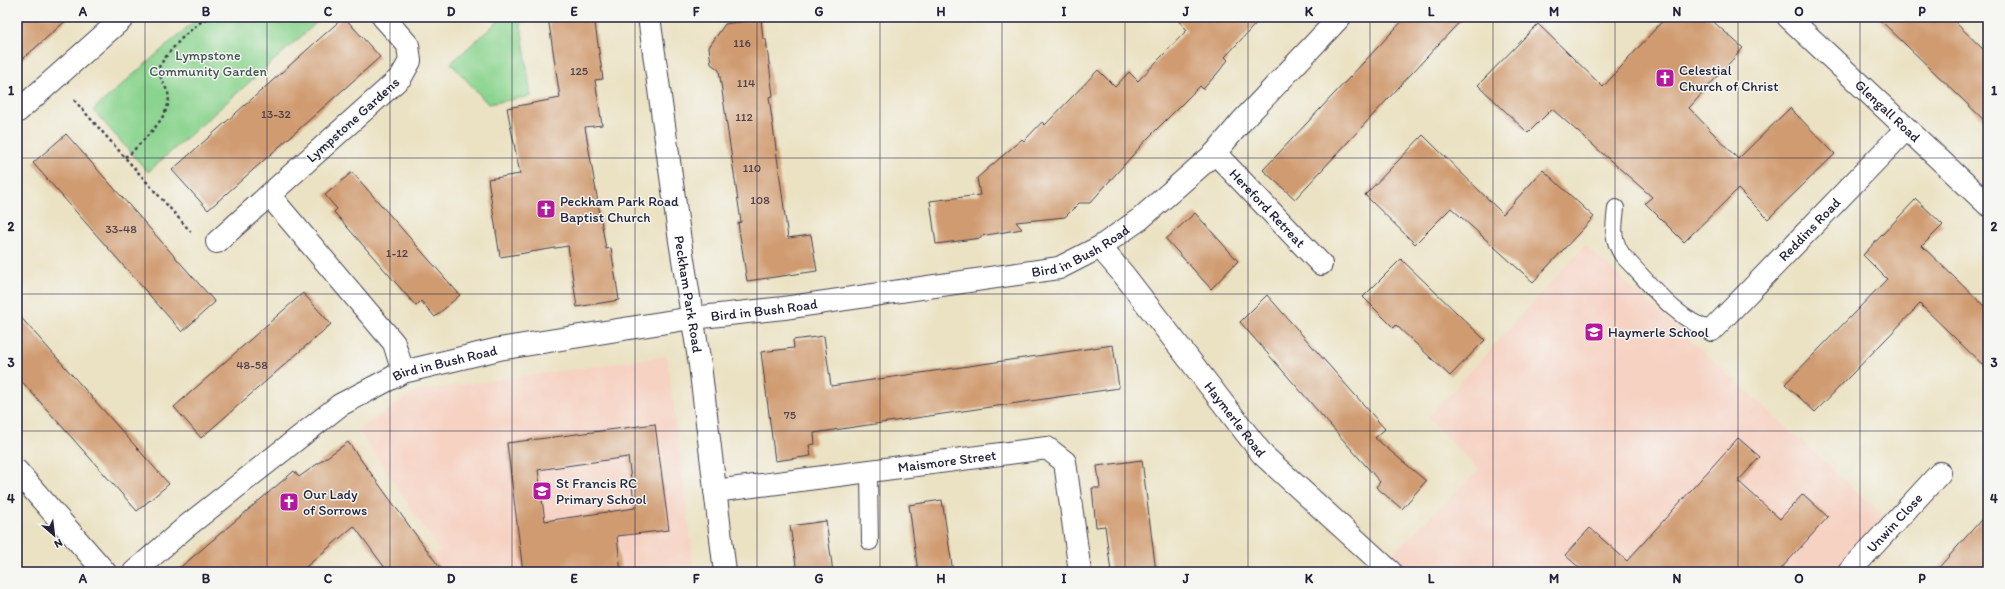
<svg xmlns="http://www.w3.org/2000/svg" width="2005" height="589" font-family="Itim,sans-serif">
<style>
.built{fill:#f6d2c3}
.green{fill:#8bd48f;stroke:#567b65}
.building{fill:#d09b71;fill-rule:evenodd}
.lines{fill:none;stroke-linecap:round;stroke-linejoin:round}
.lane-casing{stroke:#403f4f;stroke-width:18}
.street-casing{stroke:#403f4f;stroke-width:24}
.secondary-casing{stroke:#403f4f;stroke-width:24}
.path{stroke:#403f4f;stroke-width:2.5;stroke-dasharray:3 3;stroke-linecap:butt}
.lane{stroke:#fff;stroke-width:16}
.street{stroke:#fff;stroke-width:22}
.secondary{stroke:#fff;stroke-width:22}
.grid{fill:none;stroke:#22223b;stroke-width:1;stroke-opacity:0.55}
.labels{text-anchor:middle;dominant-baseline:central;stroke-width:3;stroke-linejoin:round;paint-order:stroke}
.number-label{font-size:12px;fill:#4e4048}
.park-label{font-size:14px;fill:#425754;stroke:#f6f6f2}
.poi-label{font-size:14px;fill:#22223b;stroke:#f6f6f2;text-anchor:start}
.street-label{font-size:14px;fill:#22223b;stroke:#f6f6f2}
.neatline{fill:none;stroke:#22223b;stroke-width:1.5}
.grid-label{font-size:13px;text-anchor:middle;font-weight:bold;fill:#22223b}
</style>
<rect width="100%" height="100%" fill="#f6f6f2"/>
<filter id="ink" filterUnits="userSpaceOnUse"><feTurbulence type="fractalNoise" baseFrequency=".025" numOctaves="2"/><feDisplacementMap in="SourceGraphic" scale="8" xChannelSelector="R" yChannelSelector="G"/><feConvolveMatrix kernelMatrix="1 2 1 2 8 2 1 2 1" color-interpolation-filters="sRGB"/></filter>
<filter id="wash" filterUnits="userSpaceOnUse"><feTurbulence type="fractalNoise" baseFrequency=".012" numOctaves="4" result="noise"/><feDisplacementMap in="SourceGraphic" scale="16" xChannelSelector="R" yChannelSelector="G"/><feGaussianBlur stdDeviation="0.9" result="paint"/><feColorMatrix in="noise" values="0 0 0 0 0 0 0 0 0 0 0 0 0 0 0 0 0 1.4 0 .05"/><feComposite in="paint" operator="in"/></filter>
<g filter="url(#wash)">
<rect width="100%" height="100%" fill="#ebe2c3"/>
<!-- built -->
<path class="built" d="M 1585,245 L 1891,522 L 1846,572 L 1403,572 L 1388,558 L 1479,470 L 1428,418 Z
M 667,356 L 695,572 L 408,572 L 440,551 L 358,430 L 416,391 Z"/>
<!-- green -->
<path class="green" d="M 199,17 L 323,17 L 148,172 L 93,110 Z
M 503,17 L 520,17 L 531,96 L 488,104 L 451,63 Z"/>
<g id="blocks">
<!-- building -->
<path class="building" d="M 17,17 L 70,17 L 17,64 Z
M 344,17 L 380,57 L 208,210 L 172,170 Z
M 548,17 L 594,17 L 603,79 L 595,80 L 602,125 L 585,127 L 606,249 L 611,248 L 619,300 L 577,307 L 568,246 L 500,257 L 488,179 L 520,174 L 507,108 L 560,98 Z
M 1175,17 L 1262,17 L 1225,57 L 1228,60 L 1216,75 L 1203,89 L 1200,86 L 1148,138 L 1090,203 L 1079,203 L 1065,217 L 1016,222 L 1022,229 L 981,236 L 981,238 L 936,244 L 930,201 L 980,195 L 977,178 L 1022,139 L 1024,141 L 1042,122 L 1045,125 L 1098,70 L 1115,87 L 1129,72 L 1138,81 L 1187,30 Z
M 1406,17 L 1464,17 L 1295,199 L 1263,170 Z
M 1666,17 L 1708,17 L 1743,48 L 1689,108 L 1738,159 L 1790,108 L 1835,154 L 1768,219 L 1738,189 L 1684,242 L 1645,203 L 1652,197 L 1552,109 L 1528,133 L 1478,85 L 1538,24 L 1603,87 Z
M 1877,17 L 1950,17 L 1988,54 L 1988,124 Z
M 761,19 L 763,39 L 766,39 L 773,96 L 769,97 L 788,238 L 811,235 L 817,271 L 747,281 L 738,223 L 741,222 L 719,70 L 711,64 L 709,47 L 725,24 Z
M 66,134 L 215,302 L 182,332 L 33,163 Z
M 1423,135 L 1503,214 L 1543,170 L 1594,217 L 1533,282 L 1451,208 L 1415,244 L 1365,195 Z
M 352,172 L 460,295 L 435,317 L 421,301 L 416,306 L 334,212 L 337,209 L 325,195 Z
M 1916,199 L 1943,225 L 1922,246 L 1988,310 L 1988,370 L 1920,304 L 1815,412 L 1785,384 L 1887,279 L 1863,255 Z
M 1195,213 L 1238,261 L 1211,289 L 1166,239 Z
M 1401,259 L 1485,340 L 1450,376 L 1396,325 L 1394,328 L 1363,297 Z
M 303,293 L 331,324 L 201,438 L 174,407 Z
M 1267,295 L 1385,429 L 1375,438 L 1426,481 L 1402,509 L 1376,487 L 1380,482 L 1240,322 Z
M 17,313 L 169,484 L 137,511 L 17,376 Z
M 824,336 L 831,386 L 1113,345 L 1119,388 L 814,433 L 815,444 L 809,445 L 811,456 L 775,461 L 761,352 L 794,348 L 793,340 Z
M 655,424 L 669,530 L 617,536 L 621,572 L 523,572 L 507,443 ZM 628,457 L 635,508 L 545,521 L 538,470 Z
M 1738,438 L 1760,457 L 1738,481 L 1780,519 L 1803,494 L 1828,517 L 1778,572 L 1584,572 L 1565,555 L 1590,528 L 1627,561 Z
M 348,442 L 443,572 L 388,572 L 354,526 L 300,572 L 175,572 L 294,471 L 299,477 Z
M 1142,460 L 1156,572 L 1111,572 L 1105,526 L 1096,527 L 1092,488 L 1100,488 L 1097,466 Z
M 942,500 L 953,572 L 918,572 L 909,505 Z
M 1988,512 L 1988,572 L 1935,572 Z
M 826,521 L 833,572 L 797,572 L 790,526 Z"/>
</g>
</g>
<g filter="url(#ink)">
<use href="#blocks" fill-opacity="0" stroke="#403f4f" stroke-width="1"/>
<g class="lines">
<!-- lane casing -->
<g class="lane-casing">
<path id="lane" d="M 1616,208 C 1614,228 1611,238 1623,256 C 1649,282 1676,321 1712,330
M 869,472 L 870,542"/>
</g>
<!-- street casing -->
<g class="street-casing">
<g id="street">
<path d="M 383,17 L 408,45 L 410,61 L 401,77 L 269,195 L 394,343 L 403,372"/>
<path id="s1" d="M 1788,17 L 1988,205"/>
<path d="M 17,112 L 124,17"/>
<path id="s2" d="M 1215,153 L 1321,264"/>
<path d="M 217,242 L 269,195"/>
<path id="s3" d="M 1100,247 L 1124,275 L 1263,455 L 1391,572"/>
<path id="s4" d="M 1712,330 L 1906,129"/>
<path d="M 17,471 L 105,572"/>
<path id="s5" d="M 715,491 L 1047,448 L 1065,462 L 1080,572"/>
<path id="s6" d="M 134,572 L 187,526 L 340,405 L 403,372 L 499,349 L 692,318 L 784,308 L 1059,268 L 1100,247 L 1140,219 L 1215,153 L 1242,121 L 1340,17"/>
<path id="s7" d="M 1849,572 L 1940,473"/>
</g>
</g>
<!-- secondary casing -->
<g class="secondary-casing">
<g id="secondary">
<path id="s8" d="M 649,17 L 680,241 L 700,365 L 725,572"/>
</g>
</g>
<!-- path -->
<path class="path" d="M 74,100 L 191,232
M 125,157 L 131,153 C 144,139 174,113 168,93 C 165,85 160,78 158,69 C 166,53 194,23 210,17"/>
<!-- lane -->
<use href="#lane" class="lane"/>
<!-- street -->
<use href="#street" class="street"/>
<!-- secondary -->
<use href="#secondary" class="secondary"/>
</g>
</g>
<!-- grid -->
<path class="grid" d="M 145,17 L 145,572M 267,17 L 267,572M 390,17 L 390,572M 512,17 L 512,572M 635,17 L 635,572M 757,17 L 757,572M 880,17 L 880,572M 1002,17 L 1002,572M 1125,17 L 1125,572M 1248,17 L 1248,572M 1370,17 L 1370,572M 1493,17 L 1493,572M 1615,17 L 1615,572M 1738,17 L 1738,572M 1860,17 L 1860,572M 17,158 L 1988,158M 17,294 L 1988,294M 17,431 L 1988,431"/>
<!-- icons -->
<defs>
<g id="church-square" transform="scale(1)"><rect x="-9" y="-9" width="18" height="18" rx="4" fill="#b5179e" stroke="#f6f6f2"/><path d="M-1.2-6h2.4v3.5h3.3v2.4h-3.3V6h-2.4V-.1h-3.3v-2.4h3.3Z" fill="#fff"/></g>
<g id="school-square" transform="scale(1)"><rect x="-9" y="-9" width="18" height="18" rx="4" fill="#b5179e" stroke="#f6f6f2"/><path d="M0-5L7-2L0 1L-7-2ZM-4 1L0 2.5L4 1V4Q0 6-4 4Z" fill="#fff"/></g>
</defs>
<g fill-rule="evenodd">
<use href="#church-square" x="1665" y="78"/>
<use href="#church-square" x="546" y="209"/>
<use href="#school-square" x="1594" y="332"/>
<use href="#school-square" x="542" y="491"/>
<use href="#church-square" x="289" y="502"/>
</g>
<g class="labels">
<!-- number labels -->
<g class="number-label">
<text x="742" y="43">116</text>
<text x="579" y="71">125</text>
<text x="746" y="83">114</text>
<text x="276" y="114">13-32</text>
<text x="744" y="117">112</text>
<text x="752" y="168">110</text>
<text x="760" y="200">108</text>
<text x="121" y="229">33-48</text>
<text x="397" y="253">1-12</text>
<text x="252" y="365">48-58</text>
<text x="790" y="415">75</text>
</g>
<!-- park labels -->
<g class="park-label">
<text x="208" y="55">Lympstone<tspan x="208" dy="16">Community Garden</tspan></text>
</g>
<!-- poi labels -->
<g class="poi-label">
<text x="1679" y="70">Celestial<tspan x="1679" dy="16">Church of Christ</tspan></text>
<text x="560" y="201">Peckham Park Road<tspan x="560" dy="16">Baptist Church</tspan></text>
<text x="1608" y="332">Haymerle School</text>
<text x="556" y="483">St Francis RC<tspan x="556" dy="16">Primary School</tspan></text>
<text x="303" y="494">Our Lady<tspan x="303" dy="16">of Sorrows</tspan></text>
</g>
<!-- street labels -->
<g class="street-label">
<text stroke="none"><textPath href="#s1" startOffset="137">Glengall Road</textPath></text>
<text transform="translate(353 120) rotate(-42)">Lympstone Gardens</text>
<text stroke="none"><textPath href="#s2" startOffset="76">Hereford Retreat</textPath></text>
<text stroke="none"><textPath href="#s4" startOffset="140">Reddins Road</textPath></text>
<text stroke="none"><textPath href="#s6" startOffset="1027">Bird in Bush Road</textPath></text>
<text stroke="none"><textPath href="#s8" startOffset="280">Peckham Park Road</textPath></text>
<text stroke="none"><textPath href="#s6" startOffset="703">Bird in Bush Road</textPath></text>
<text stroke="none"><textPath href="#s6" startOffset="379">Bird in Bush Road</textPath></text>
<text stroke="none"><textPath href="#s3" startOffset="219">Haymerle Road</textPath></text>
<text stroke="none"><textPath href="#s5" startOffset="234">Maismore Street</textPath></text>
<text stroke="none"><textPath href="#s7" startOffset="67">Unwin Close</textPath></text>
</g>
</g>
<!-- margin -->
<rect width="2005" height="589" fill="none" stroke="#f6f6f2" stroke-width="44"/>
<!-- north arrow -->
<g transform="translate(54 535) rotate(152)" stroke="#f6f6f2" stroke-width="3" paint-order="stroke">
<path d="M0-3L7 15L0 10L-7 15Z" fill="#22223b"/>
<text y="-6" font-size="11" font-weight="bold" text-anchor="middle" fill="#22223b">N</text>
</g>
<rect x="22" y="22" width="1961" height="545" class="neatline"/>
<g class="grid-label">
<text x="83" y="16">A</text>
<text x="206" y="16">B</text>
<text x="328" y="16">C</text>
<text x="451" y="16">D</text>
<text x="574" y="16">E</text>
<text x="696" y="16">F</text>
<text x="819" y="16">G</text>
<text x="941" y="16">H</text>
<text x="1064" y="16">I</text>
<text x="1186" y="16">J</text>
<text x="1309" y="16">K</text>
<text x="1431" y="16">L</text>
<text x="1554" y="16">M</text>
<text x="1677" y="16">N</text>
<text x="1799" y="16">O</text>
<text x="1922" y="16">P</text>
<text x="11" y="95">1</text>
<text x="1994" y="95">1</text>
<text x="11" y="231">2</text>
<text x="1994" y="231">2</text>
<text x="11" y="367">3</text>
<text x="1994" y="367">3</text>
<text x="11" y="503">4</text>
<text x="1994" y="503">4</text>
<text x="83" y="583">A</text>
<text x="206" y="583">B</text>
<text x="328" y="583">C</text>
<text x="451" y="583">D</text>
<text x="574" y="583">E</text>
<text x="696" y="583">F</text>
<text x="819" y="583">G</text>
<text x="941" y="583">H</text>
<text x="1064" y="583">I</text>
<text x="1186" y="583">J</text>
<text x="1309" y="583">K</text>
<text x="1431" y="583">L</text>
<text x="1554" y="583">M</text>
<text x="1677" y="583">N</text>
<text x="1799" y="583">O</text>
<text x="1922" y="583">P</text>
</g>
</svg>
